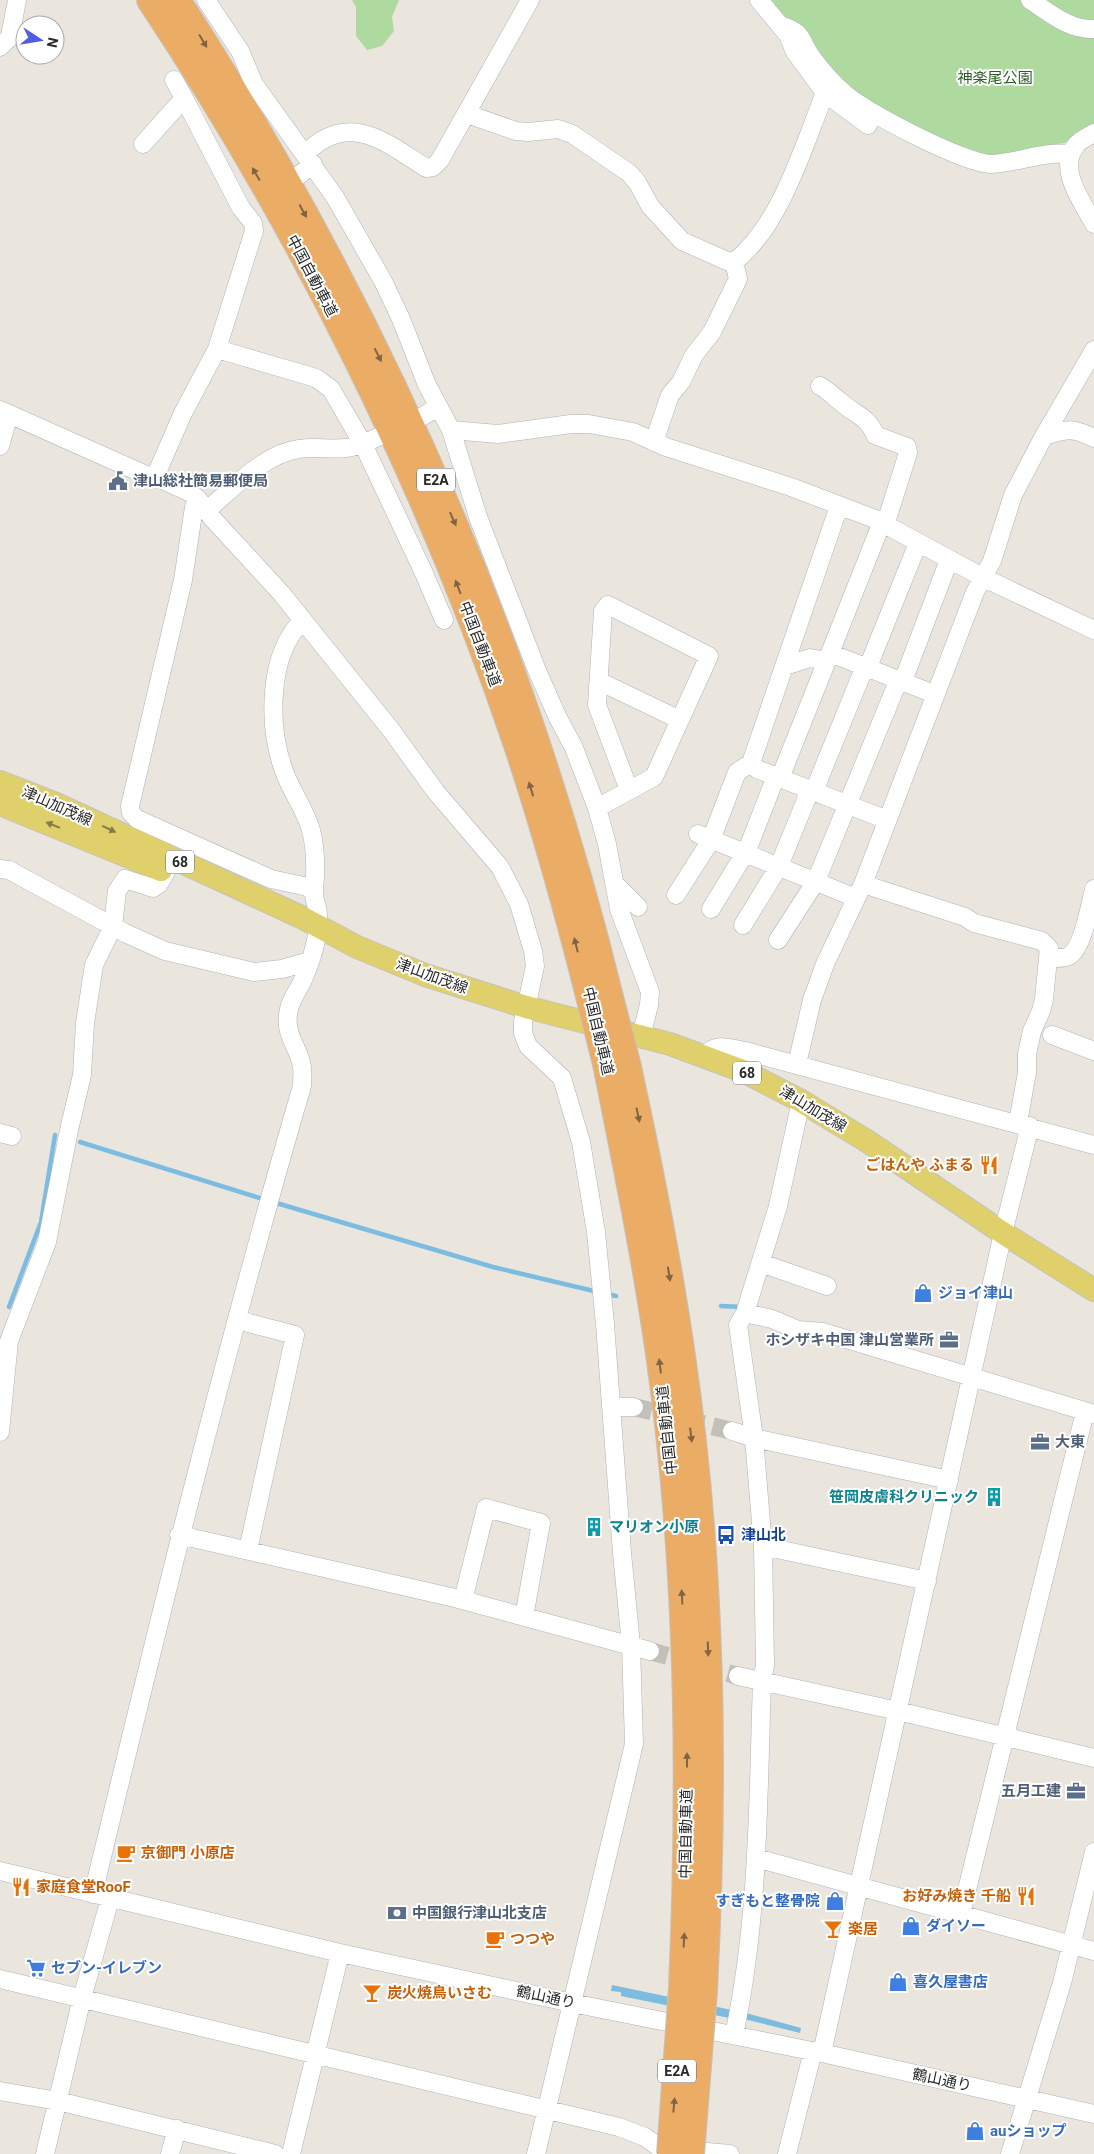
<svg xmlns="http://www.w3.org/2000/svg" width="1094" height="2154" font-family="Roboto,'Noto Sans JP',sans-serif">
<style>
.green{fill:#aeda9f}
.water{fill:#7bbce0}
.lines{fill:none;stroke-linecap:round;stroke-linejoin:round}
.stream{stroke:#7bbce0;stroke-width:4.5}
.minor-tunnel{stroke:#c3bfb9;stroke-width:18;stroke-dasharray:18 9;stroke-linecap:butt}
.minor-casing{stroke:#b0b1bb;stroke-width:19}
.major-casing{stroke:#c3c3c3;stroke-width:24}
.highway-casing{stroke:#c3c3c3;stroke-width:28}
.minor{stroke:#fff;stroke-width:18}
.major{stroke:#e0d06b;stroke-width:22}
.highway{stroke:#ebad66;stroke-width:26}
.highway-bridge-casing{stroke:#c3c3c3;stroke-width:28;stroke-linecap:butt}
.highway-bridge{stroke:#ebad66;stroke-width:26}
.oneway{fill:#806444}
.oneway2{fill:#847c4a}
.labels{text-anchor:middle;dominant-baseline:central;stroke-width:4;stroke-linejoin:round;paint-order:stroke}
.shield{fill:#fff;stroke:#696969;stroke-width:1}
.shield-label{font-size:14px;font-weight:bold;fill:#292929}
.park-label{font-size:15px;fill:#295d22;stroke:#fff}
.street-label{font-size:15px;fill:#292929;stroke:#fff}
.service-label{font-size:15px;font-weight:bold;fill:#4e5e75;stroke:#fff;text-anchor:start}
.food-label{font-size:15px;font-weight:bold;fill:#c56008;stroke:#fff;text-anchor:start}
.shop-label{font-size:15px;font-weight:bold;fill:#366cbe;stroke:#fff;text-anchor:start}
.culture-label{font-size:15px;font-weight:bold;fill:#0d838f;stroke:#fff;text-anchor:end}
.transit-label{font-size:15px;font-weight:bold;fill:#164399;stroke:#fff;text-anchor:start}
</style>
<rect width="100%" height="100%" fill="#eae5dd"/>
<!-- green -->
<path class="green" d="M 352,0 L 399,0 L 392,17 L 394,31 L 382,46 L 367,50 L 356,36 L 356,7 Z
M 767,0 L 1094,0 L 1094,127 L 1064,143 L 1016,153 L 994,157 L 961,151 L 860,102 Z"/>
<!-- water -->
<path class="water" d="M 612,1985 L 746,2013 L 801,2028 L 800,2033 L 744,2019 L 744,2021 L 621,1996 L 621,1992 L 611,1991 Z"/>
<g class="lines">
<!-- stream -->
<path class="stream" d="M 80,1142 L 266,1200
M 273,1202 L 493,1267 L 598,1292
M 606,1294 L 616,1296
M 721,1306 L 742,1307
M 9,1307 L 41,1222 L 55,1135"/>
<!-- minor-tunnel -->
<path class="minor-tunnel" d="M 634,1407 L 732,1431
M 650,1651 L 738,1676"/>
<!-- minor casing -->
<g class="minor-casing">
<path id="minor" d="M 206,0 L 240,51 L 254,84 L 335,197 L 383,281 L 401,319 L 427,385 L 451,430 L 478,517 L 536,668 L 557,716 L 574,748 L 597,808 L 607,844 L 619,909 L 650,992 L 649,1005 L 641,1037
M 759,0 L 788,35 L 795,52 L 825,93 L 868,125
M 1030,0 C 1050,13 1069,30 1094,29
M 780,25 C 806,33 799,41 813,59 C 822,71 832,83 844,93 C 863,111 965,164 991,164 C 1018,163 1043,151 1070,154
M 0,47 L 10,37 L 17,0
M 467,114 L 516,131 L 528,132 L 558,129 L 572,134 L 629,173 L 637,182 L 650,206 L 682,241 L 727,261 L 734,262 C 781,225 803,147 825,93
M 1094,133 C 1089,136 1082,139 1077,144 C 1056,168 1082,201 1094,224
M 143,144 L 177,106 L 185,100 L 174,80
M 305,154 C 348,110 386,142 426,168 L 433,167 L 440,160 L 530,0
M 298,176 L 313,164
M 217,349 L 316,378 L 331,389 L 363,444 L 423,571 L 444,620
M 820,386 C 829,391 834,397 842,403 C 854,414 869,417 875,435 L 907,447 L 908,453 L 888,516 L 878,532 L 830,653
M 0,410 L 146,475 L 163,480 L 189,492 L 198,499 L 212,518 L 281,593 L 391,730 L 436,792 L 500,867 L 519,904 L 533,951 L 535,966 L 523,1022 L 523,1033 L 528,1046 L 562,1078 L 581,1142 L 596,1232 L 605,1324 L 622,1553 L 631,1645 L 634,1744 L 536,2154
M 423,416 L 438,407
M 451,430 L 498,434 L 571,424 L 589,424 L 633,432 L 666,447 L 791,487 L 875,519 L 984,578 L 1094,630
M 1044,436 C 1068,429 1071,427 1094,438
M 654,442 L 670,395 L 681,382 L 694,355 L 712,332 L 738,279 L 734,262
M 0,446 L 9,414
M 155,477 L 183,413 L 217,349 L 254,231 L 253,223 L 241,208 L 185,100
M 198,499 L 194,507 L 183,580 L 130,806 L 131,813 L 137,819 L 271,879 L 308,887 L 314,892
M 839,506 L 751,763 L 757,769 L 887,820
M 207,510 C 234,488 263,454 299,449 C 314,446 330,450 346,448 C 357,447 368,442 378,437
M 785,666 L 810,658 L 827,661
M 868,667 L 918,543
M 903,681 L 949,560
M 598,685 L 605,684 L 680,720
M 780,778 L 830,653 L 934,694
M 814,791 L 865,666
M 597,808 L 654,777 L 709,656 L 608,605 L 603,611 L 597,705 L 629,790
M 698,834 L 856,898
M 0,869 L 9,870 L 125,933 L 165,951 L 254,972 L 282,969 L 310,961
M 863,884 L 965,917 L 974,923 L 1042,941 L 1049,948 L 1044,999 L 1041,1011 L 1032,1031 L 1027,1054 L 1027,1072 L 1018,1123
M 616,885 L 638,907
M 676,895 L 711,840 L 737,772 L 751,763
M 711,909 L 748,848 L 776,776
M 743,925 L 779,866 L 810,790
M 778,940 L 816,881 L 899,679
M 1049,958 C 1055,958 1063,959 1069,956 C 1083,948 1090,905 1094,889
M 1052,1035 L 1094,1051
M 704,1056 C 716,1042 729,1048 745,1051 L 1094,1145
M 797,1064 L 812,1000 L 825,964 L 863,884 L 975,592 L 992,561 L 1013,495 L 1044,436 L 1094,350
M 0,1133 L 12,1136
M 761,1263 L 827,1286
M 745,1313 L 772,1319 L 798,1330 L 823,1332 L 1094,1414
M 237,1320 L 295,1335 L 248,1550
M 611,1407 L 634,1407
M 732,1431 L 754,1438 L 949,1480
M 0,1432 L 9,1341 L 47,1242 L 69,1130 L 82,1075 L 85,1023 L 94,965 L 113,926 L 117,891 L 125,879 L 153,888 L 159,884 L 166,872
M 179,1535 L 455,1598 L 650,1651
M 763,1546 L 927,1581
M 463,1600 L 486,1508 L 541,1523 L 524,1617
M 738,1676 L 898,1711 L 1094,1758
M 756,1858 L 1094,1951
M 0,1871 L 340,1953 L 572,2003 L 822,2053 L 1094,2114
M 93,1894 C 158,1624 224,1353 302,1086 C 302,1080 303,1073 302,1067 C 298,1044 283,1035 289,1009 C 291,1000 298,990 302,982 C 311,962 319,938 318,916 C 318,907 313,898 314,890 C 316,870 316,850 311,830 C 305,809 291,791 284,771 C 268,727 267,655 303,620
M 961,1914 L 1085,1412
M 0,1979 L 619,2127 L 645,2137 L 660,2148 L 730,2154
M 734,2035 C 759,1918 758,1800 762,1681 L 765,1665 L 763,1546 L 754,1438 L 738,1325 L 745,1313 L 778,1206 L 801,1101
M 822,2053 L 1003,1233 L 1030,1126
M 0,2091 L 58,2101 L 275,2154
M 45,2154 L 82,1998 L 110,1899
M 170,2154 L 177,2129
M 291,2154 L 340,1953
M 787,2154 L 813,2051
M 1010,2154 L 1062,1983 L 1094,1852"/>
</g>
<!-- major casing -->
<g class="major-casing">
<path id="major" d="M 0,782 L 56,804 L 301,917 L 357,947 L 425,975 L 526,1007 L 670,1044 L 743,1071 L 801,1101 L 867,1141 L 1003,1233 L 1094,1290
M 0,804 L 161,870"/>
</g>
<!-- highway casing -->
<g class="highway-casing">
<path id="highway" d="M 150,0 C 302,229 429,484 517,745 C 544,826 567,909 588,992
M 177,0 C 212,53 245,109 277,164 C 427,427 538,703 610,997
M 606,1064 C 625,1160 645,1256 659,1354 C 689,1564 691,1777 682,1988
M 628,1067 C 649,1163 668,1259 682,1356 C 713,1566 715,1779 704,1991"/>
</g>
<!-- minor -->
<use href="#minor" class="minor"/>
<!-- major -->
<use href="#major" class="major"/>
<!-- highway -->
<use href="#highway" class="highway"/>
<!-- highway-bridge casing -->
<g class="highway-bridge-casing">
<path id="highway-bridge" d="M 588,992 L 606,1064
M 610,997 L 628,1067
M 670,2154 L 682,1988
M 691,2154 L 704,1991"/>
</g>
<!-- highway-bridge -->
<use href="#highway-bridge" class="highway-bridge"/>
</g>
<!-- one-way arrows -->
<defs><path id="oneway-solid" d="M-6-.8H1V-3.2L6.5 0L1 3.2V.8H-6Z" transform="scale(1.25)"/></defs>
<g class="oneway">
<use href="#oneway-solid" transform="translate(203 41) rotate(59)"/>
<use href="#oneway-solid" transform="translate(256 174) rotate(-120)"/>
<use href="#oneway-solid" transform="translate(303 211) rotate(61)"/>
<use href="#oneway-solid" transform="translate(378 355) rotate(63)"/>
<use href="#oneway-solid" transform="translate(453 519) rotate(66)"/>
<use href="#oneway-solid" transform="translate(458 587) rotate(-111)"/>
<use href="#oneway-solid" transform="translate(531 789) rotate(-107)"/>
<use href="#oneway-solid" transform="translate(576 945) rotate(-104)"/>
<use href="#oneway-solid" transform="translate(638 1115) rotate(78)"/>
<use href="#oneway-solid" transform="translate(669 1274) rotate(81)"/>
<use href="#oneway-solid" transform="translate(660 1366) rotate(-97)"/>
<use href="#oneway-solid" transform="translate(691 1435) rotate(83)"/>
<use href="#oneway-solid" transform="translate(682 1597) rotate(-93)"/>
<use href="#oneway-solid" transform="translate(708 1649) rotate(88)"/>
<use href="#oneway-solid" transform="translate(687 1760) rotate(-90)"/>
<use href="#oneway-solid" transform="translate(684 1940) rotate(-87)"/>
<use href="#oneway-solid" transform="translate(674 2105) rotate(-85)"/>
</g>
<g class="oneway2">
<use href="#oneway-solid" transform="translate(53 825) rotate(-158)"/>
<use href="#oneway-solid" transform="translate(109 829) rotate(25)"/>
</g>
<!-- icons -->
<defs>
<g id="civic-bare" transform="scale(1.5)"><path d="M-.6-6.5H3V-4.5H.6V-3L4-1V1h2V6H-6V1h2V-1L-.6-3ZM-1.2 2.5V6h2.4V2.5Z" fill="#5c6f8a" stroke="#fff" stroke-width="2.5" paint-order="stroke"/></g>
<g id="restaurant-bare" transform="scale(1.5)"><path d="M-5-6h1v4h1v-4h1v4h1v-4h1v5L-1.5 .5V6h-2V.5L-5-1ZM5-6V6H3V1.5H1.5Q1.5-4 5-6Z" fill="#e8710a" stroke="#fff" stroke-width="2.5" paint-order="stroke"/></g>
<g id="shop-bare" transform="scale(1.5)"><path d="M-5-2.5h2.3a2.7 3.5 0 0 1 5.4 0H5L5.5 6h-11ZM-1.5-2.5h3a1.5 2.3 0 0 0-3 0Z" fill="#3f7fe0" stroke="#fff" stroke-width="2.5" paint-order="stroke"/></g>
<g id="office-bare" transform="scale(1.5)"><path d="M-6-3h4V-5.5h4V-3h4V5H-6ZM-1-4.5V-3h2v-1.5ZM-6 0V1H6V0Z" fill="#5c6f8a" stroke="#fff" stroke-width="2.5" paint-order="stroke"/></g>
<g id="building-bare" transform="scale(1.5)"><path d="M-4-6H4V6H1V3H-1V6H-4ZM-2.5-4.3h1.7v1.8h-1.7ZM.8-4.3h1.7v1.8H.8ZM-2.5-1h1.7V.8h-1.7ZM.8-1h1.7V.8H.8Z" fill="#0f9aa8" stroke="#fff" stroke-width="2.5" paint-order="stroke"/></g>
<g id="bus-bare" transform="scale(1.5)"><path d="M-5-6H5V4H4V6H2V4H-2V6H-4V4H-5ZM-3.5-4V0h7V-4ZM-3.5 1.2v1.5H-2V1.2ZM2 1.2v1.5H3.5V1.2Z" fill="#1a4fb4" stroke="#fff" stroke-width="2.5" paint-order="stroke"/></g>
<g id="cafe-bare" transform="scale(1.5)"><path d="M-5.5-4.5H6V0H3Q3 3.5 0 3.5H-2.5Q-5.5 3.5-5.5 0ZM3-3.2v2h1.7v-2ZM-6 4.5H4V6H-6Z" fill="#e8710a" stroke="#fff" stroke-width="2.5" paint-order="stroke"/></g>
<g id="bank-bare" transform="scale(1.5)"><path d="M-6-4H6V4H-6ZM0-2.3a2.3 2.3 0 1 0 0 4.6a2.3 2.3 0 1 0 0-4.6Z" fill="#5c6f8a" stroke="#fff" stroke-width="2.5" paint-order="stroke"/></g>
<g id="bar-bare" transform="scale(1.5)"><path d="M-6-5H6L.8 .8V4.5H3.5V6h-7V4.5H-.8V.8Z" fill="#e8710a" stroke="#fff" stroke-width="2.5" paint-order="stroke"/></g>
<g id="supermarket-bare" transform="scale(1.5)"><path d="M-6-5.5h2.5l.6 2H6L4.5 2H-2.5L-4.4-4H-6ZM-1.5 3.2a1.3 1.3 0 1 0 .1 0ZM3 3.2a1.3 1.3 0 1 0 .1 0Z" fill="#3f7fe0" stroke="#fff" stroke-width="2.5" paint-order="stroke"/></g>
</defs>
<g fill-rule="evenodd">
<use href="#civic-bare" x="118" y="481"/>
<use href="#restaurant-bare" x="989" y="1165"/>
<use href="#shop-bare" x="923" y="1293"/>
<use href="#office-bare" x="949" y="1340"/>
<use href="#office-bare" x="1040" y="1442"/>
<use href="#building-bare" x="994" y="1497"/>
<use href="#building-bare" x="594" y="1527"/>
<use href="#bus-bare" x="726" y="1535"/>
<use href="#office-bare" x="1076" y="1791"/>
<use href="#cafe-bare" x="126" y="1853"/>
<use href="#restaurant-bare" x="21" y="1887"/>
<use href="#restaurant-bare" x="1026" y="1896"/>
<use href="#shop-bare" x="835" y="1901"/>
<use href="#bank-bare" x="397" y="1913"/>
<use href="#shop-bare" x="911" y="1926"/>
<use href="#bar-bare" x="833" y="1929"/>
<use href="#cafe-bare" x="495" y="1939"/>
<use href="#supermarket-bare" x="36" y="1968"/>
<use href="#shop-bare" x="898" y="1982"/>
<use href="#bar-bare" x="372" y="1993"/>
<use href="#shop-bare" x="975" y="2131"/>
</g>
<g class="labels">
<!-- shield labels -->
<g class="shield">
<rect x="417" y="468.5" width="38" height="23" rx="4"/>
<rect x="166" y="850.5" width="28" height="23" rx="4"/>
<rect x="733" y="1061.5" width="28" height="23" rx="4"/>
<rect x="658" y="2059.5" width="38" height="23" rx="4"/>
</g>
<g class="shield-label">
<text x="436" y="480">E2A</text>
<text x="180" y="862">68</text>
<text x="747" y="1073">68</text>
<text x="677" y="2071">E2A</text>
</g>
<!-- park labels -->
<g class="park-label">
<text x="995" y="78">神楽尾公園</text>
</g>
<!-- street labels -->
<g class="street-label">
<text transform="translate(312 276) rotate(62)">中国自動車道</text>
<text transform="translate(480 644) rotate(69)">中国自動車道</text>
<text transform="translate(57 806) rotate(24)">津山加茂線</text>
<text transform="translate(432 976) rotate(20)">津山加茂線</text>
<text transform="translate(598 1031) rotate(77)">中国自動車道</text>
<text transform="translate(813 1109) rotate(31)">津山加茂線</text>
<text transform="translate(667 1430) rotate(-96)">中国自動車道</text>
<text transform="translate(686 1834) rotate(-89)">中国自動車道</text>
<text transform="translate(546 1997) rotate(12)">鶴山通り</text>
<text transform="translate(942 2080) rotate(12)">鶴山通り</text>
</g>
<!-- service labels -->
<g class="service-label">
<text x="133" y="481">津山総社簡易郵便局</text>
<text x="934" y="1340" text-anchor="end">ホシザキ中国 津山営業所</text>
<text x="1055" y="1442">大東</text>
<text x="1061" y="1791" text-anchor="end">五月工建</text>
<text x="412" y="1913">中国銀行津山北支店</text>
</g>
<!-- food labels -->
<g class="food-label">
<text x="974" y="1165" text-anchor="end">ごはんや ふまる</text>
<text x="141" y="1853">京御門 小原店</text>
<text x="36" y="1887">家庭食堂RooF</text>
<text x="1011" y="1896" text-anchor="end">お好み焼き 千船</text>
<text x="848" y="1929">楽居</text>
<text x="510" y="1939">つつや</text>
<text x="387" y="1993">炭火焼鳥いさむ</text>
</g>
<!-- shop labels -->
<g class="shop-label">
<text x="938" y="1293">ジョイ津山</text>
<text x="820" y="1901" text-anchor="end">すぎもと整骨院</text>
<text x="926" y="1926">ダイソー</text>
<text x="51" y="1968">セブン-イレブン</text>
<text x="913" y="1982">喜久屋書店</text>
<text x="990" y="2131">auショップ</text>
</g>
<!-- culture labels -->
<g class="culture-label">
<text x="979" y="1497">笹岡皮膚科クリニック</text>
<text x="609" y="1527" text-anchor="start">マリオン小原</text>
</g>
<!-- transit labels -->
<g class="transit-label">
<text x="741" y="1535">津山北</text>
</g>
</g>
<!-- north arrow -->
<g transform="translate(40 40) rotate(102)"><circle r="24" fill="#ffffff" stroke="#a9a9a9"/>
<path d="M0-4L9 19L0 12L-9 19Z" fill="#4f5ce4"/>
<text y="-8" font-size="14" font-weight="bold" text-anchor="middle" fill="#292929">N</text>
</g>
</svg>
